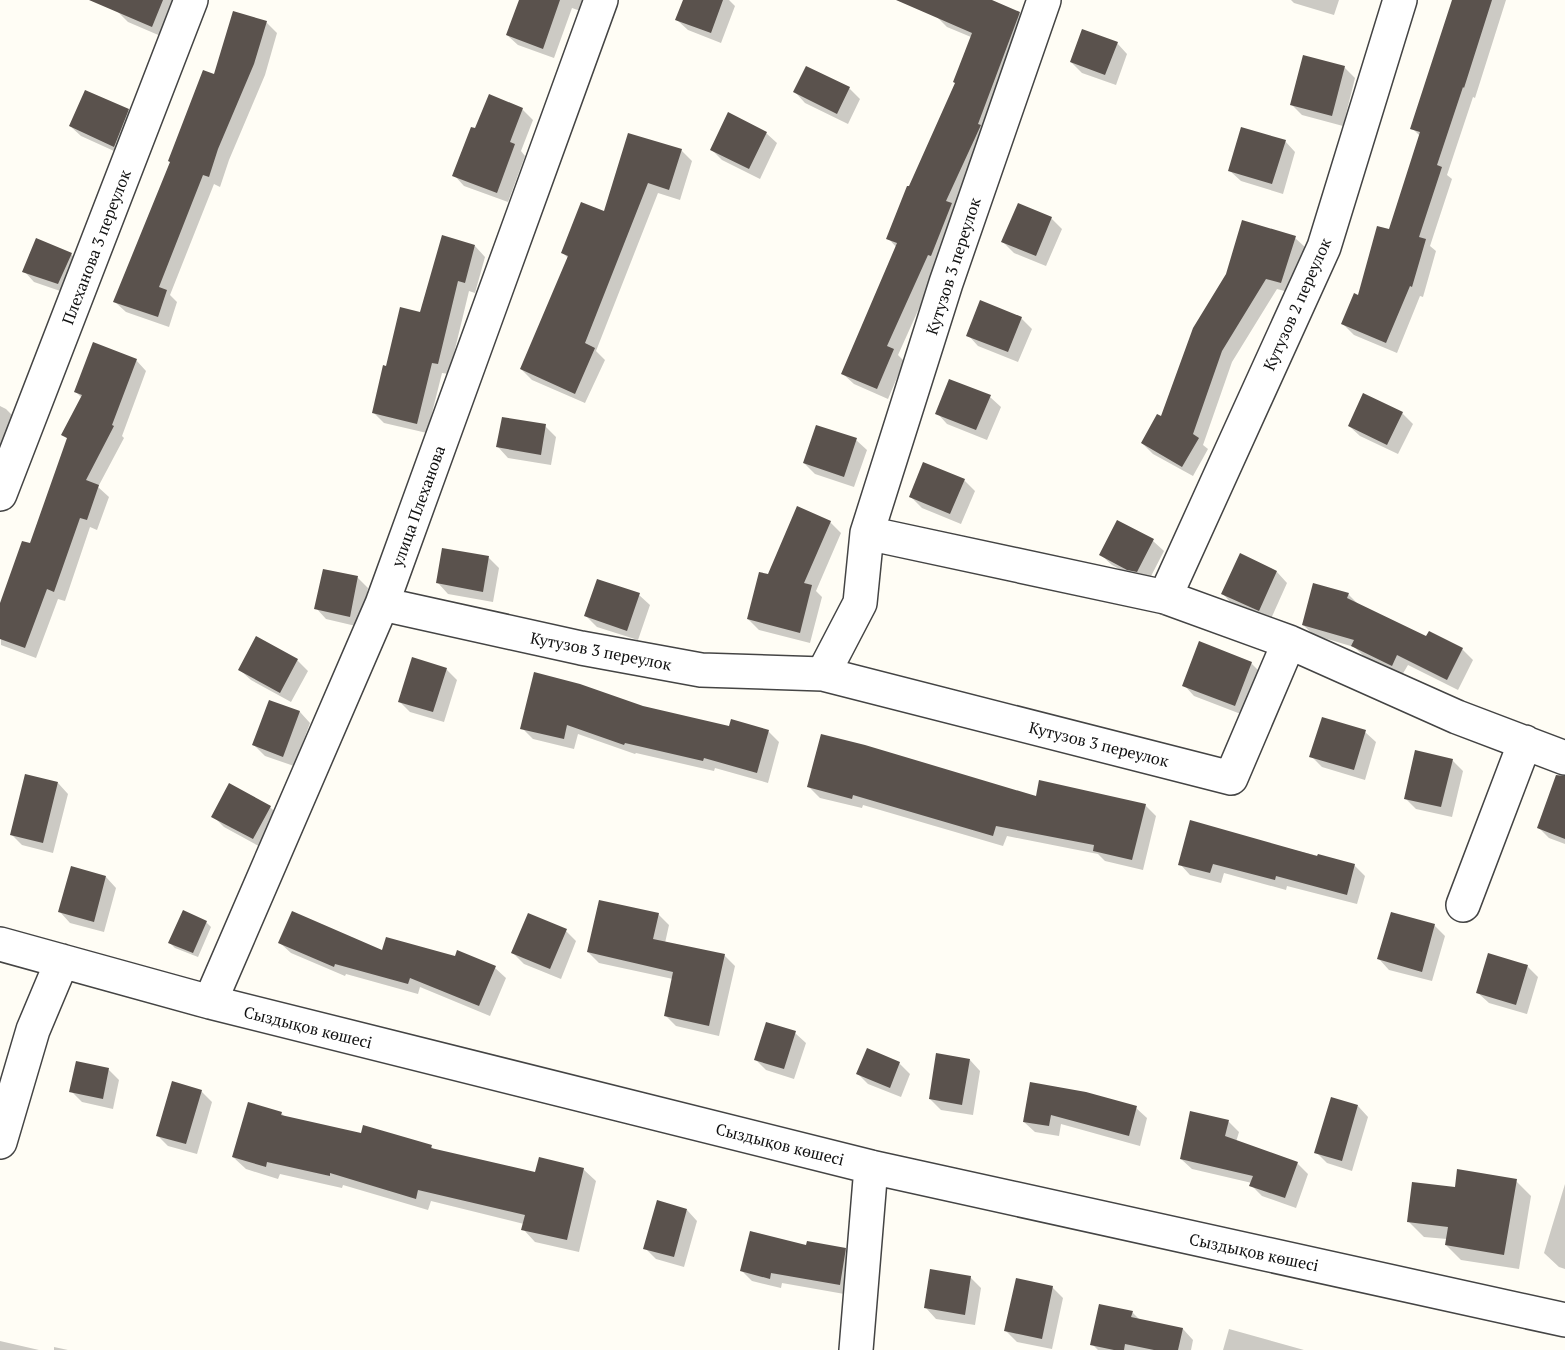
<svg xmlns="http://www.w3.org/2000/svg" width="1565" height="1350" font-family="'PT Serif',serif">
<style>
.shadow{fill:#0003}
.building{fill:#5a524d}
.lines{fill:none;stroke-linecap:round;stroke-linejoin:round}
.minor-casing{stroke:#444;stroke-width:36}
.minor{stroke:#fff;stroke-width:33}
.labels{text-anchor:middle;dominant-baseline:central;stroke-width:6;stroke-linejoin:round;paint-order:stroke}
.street-label{font-size:16px;fill:#111;stroke:#fff}
</style>
<rect width="100%" height="100%" fill="#fffdf5"/>
<!-- shadow -->
<path class="shadow" d="M 122,0 L 178,0 L 163,37 L 128,22 L 117,11 Z
M 520,0 L 591,0 L 586,13 L 572,8 L 554,58 L 518,45 L 507,35 Z
M 684,0 L 729,0 L 735,6 L 721,43 L 688,30 L 677,20 Z
M 943,0 L 988,0 L 1019,13 L 1030,24 L 939,264 L 898,355 L 904,361 L 888,399 L 854,384 L 843,374 L 897,248 L 888,238 L 956,84 L 971,37 L 947,27 L 936,16 Z
M 1291,0 L 1339,0 L 1334,15 L 1294,3 Z
M 1454,0 L 1506,0 L 1475,98 L 1473,97 L 1447,175 L 1452,179 L 1430,246 L 1436,251 L 1423,297 L 1420,296 L 1397,353 L 1354,335 L 1343,324 L 1359,297 L 1390,231 L 1420,136 L 1412,128 Z
M 266,22 L 277,33 L 265,75 L 229,160 L 220,187 L 214,184 L 170,295 L 177,302 L 169,327 L 126,312 L 115,302 L 215,76 Z
M 1117,43 L 1127,54 L 1116,85 L 1082,73 L 1071,62 Z
M 1344,67 L 1355,78 L 1343,126 L 1302,115 L 1292,105 Z
M 849,88 L 860,99 L 848,124 L 805,103 L 795,92 Z
M 522,109 L 533,120 L 521,151 L 525,156 L 508,202 L 464,186 L 454,175 L 476,130 Z
M 128,110 L 139,121 L 125,156 L 81,136 L 70,126 Z
M 766,133 L 777,143 L 760,179 L 722,160 L 712,150 Z
M 1285,141 L 1295,152 L 1283,194 L 1241,181 L 1230,171 Z
M 681,150 L 692,161 L 680,200 L 658,193 L 596,351 L 605,360 L 585,403 L 532,380 L 521,369 L 568,258 L 563,253 L 605,213 Z
M 1051,218 L 1062,229 L 1046,266 L 1014,253 L 1003,242 Z
M 1295,238 L 1306,248 L 1292,293 L 1277,289 L 1232,362 L 1203,445 L 1208,449 L 1193,476 L 1153,454 L 1142,443 Z
M 475,246 L 485,257 L 475,293 L 469,291 L 449,374 L 442,373 L 427,433 L 384,423 L 373,412 L 388,367 L 421,314 Z
M 71,254 L 81,265 L 69,294 L 34,282 L 24,271 Z
M 1021,318 L 1032,329 L 1018,362 L 978,346 L 968,335 Z
M 136,360 L 146,371 L 122,436 L 124,438 L 98,487 L 109,497 L 97,530 L 90,527 L 65,601 L 58,599 L 36,658 L 1,645 L 0,607 L 31,545 L 68,439 L 63,435 L 82,398 L 76,392 Z
M 990,397 L 1001,407 L 987,440 L 947,424 L 937,413 Z
M 0,406 L 6,409 L 17,420 L 0,458 Z
M 1402,413 L 1413,424 L 1398,454 L 1360,436 L 1349,426 Z
M 545,426 L 556,437 L 551,465 L 508,458 L 498,447 Z
M 856,440 L 867,450 L 854,487 L 815,474 L 804,463 Z
M 964,480 L 975,491 L 961,524 L 922,508 L 911,497 Z
M 830,522 L 841,533 L 816,591 L 822,597 L 810,643 L 759,630 L 748,619 L 769,576 Z
M 1117,522 L 1153,541 L 1164,551 L 1148,582 L 1139,580 L 1112,565 L 1101,555 Z
M 489,558 L 499,568 L 493,602 L 448,594 L 438,583 Z
M 324,570 L 358,578 L 368,588 L 360,627 L 326,619 L 316,608 Z
M 1277,572 L 1287,583 L 1270,621 L 1233,605 L 1223,594 Z
M 1348,594 L 1359,605 L 1427,638 L 1462,649 L 1473,660 L 1458,690 L 1408,665 L 1402,675 L 1364,656 L 1354,647 L 1314,635 L 1303,625 Z
M 639,595 L 650,605 L 638,640 L 597,627 L 586,616 Z
M 297,660 L 308,671 L 291,702 L 251,680 L 240,670 Z
M 1251,663 L 1262,674 L 1246,716 L 1194,696 L 1184,685 Z
M 446,669 L 457,680 L 444,722 L 410,712 L 399,701 Z
M 270,702 L 300,712 L 310,723 L 294,766 L 265,756 L 254,745 Z
M 643,707 L 730,728 L 768,731 L 779,742 L 768,783 L 715,768 L 714,771 L 636,753 L 635,754 L 578,734 L 574,749 L 533,739 L 522,728 Z
M 1365,732 L 1376,742 L 1365,780 L 1322,767 L 1311,756 Z
M 1452,760 L 1463,771 L 1452,817 L 1416,809 L 1405,798 Z
M 58,783 L 68,794 L 53,853 L 22,845 L 11,834 Z
M 809,787 L 1145,805 L 1156,816 L 1143,870 L 1105,861 L 1098,854 L 1007,836 L 1003,846 L 863,805 L 862,808 L 820,798 Z
M 1565,802 L 1565,844 L 1549,838 L 1538,827 Z
M 270,807 L 281,818 L 264,849 L 224,827 L 213,816 Z
M 1222,832 L 1354,865 L 1365,876 L 1357,904 L 1287,886 L 1286,890 L 1224,873 L 1221,883 L 1190,875 L 1180,864 Z
M 106,877 L 116,888 L 104,932 L 70,923 L 60,912 Z
M 658,914 L 669,925 L 665,943 L 724,955 L 735,966 L 719,1036 L 676,1026 L 665,1015 L 673,979 L 599,963 L 588,952 Z
M 206,922 L 211,927 L 198,957 L 175,948 L 170,943 Z
M 1434,925 L 1445,936 L 1432,981 L 1389,970 L 1379,959 Z
M 566,931 L 576,941 L 561,979 L 524,964 L 513,953 Z
M 280,943 L 383,952 L 495,968 L 506,978 L 490,1016 L 420,987 L 418,994 L 346,974 L 345,976 L 291,953 Z
M 1527,966 L 1538,977 L 1527,1014 L 1489,1003 L 1478,993 Z
M 795,1033 L 806,1043 L 794,1079 L 766,1070 L 755,1059 Z
M 970,1060 L 980,1071 L 973,1115 L 941,1110 L 930,1099 Z
M 899,1063 L 910,1074 L 901,1097 L 868,1084 L 858,1074 Z
M 108,1069 L 119,1080 L 113,1109 L 82,1102 L 71,1091 Z
M 1031,1084 L 1136,1108 L 1147,1118 L 1140,1146 L 1061,1124 L 1059,1136 L 1035,1132 L 1024,1122 Z
M 201,1091 L 212,1102 L 197,1154 L 168,1146 L 157,1135 Z
M 1358,1106 L 1368,1117 L 1352,1171 L 1327,1163 L 1316,1152 Z
M 281,1113 L 286,1118 L 362,1135 L 431,1146 L 434,1150 L 536,1174 L 583,1169 L 596,1181 L 579,1252 L 535,1242 L 523,1229 L 524,1224 L 431,1201 L 428,1210 L 343,1185 L 342,1188 L 280,1174 L 278,1179 L 246,1169 L 233,1157 Z
M 1228,1121 L 1239,1132 L 1236,1142 L 1297,1163 L 1308,1174 L 1296,1208 L 1262,1196 L 1251,1185 L 1252,1183 L 1192,1169 L 1181,1159 Z
M 1516,1181 L 1531,1196 L 1519,1269 L 1461,1260 L 1446,1245 L 1447,1239 L 1424,1237 L 1409,1222 L 1456,1188 Z
M 1565,1184 L 1565,1269 L 1559,1267 L 1544,1253 Z
M 687,1210 L 697,1221 L 684,1267 L 656,1259 L 645,1248 Z
M 808,1247 L 845,1249 L 856,1260 L 850,1295 L 782,1283 L 781,1288 L 752,1281 L 742,1271 Z
M 970,1277 L 981,1288 L 975,1325 L 936,1319 L 926,1308 Z
M 1052,1287 L 1063,1298 L 1052,1349 L 1017,1342 L 1006,1331 Z
M 1132,1312 L 1141,1321 L 1183,1329 L 1193,1340 L 1191,1350 L 1098,1350 L 1092,1344 Z
M 1229,1329 L 1304,1350 L 1223,1350 Z
M 0,1341 L 39,1350 L 0,1350 Z
M 54,1347 L 68,1350 L 54,1350 Z"/>
<!-- building -->
<path class="building" d="M 89,0 L 163,0 L 152,27 Z
M 519,0 L 560,0 L 543,49 L 506,35 Z
M 683,0 L 723,0 L 711,33 L 675,20 Z
M 896,0 L 992,0 L 1020,12 L 978,124 L 981,125 L 946,201 L 952,203 L 931,256 L 928,255 L 887,346 L 894,349 L 877,389 L 841,374 L 897,243 L 886,239 L 907,186 L 909,186 L 955,83 L 953,82 L 972,33 Z
M 1452,0 L 1492,0 L 1464,88 L 1463,87 L 1437,165 L 1442,167 L 1419,237 L 1426,239 L 1412,287 L 1410,286 L 1386,343 L 1341,324 L 1354,293 L 1358,295 L 1377,226 L 1389,229 L 1420,132 L 1410,129 Z
M 233,11 L 267,21 L 254,64 L 218,149 L 209,177 L 203,175 L 159,287 L 167,290 L 158,317 L 113,302 L 170,162 L 168,161 L 203,70 L 214,74 Z
M 1082,29 L 1118,42 L 1105,75 L 1070,62 Z
M 1303,55 L 1345,66 L 1332,116 L 1290,105 Z
M 806,66 L 850,87 L 837,114 L 793,92 Z
M 85,90 L 129,109 L 114,147 L 69,126 Z
M 489,94 L 523,108 L 510,142 L 515,144 L 497,193 L 452,176 L 471,127 L 475,128 Z
M 728,112 L 767,132 L 749,169 L 710,150 Z
M 1241,127 L 1286,140 L 1272,184 L 1228,171 Z
M 628,133 L 682,149 L 669,190 L 648,183 L 585,343 L 595,348 L 575,394 L 520,369 L 568,256 L 561,253 L 581,202 L 604,211 Z
M 1018,203 L 1052,217 L 1036,256 L 1001,242 Z
M 1242,220 L 1296,236 L 1281,283 L 1266,279 L 1222,351 L 1193,434 L 1199,438 L 1182,467 L 1141,443 L 1157,414 L 1161,416 L 1193,328 L 1226,274 Z
M 442,235 L 475,245 L 465,283 L 458,281 L 438,364 L 432,363 L 417,424 L 372,413 L 383,365 L 386,366 L 400,307 L 420,312 Z
M 36,238 L 72,253 L 58,284 L 22,272 Z
M 980,300 L 1022,317 L 1008,352 L 966,336 Z
M 93,342 L 137,359 L 112,425 L 114,426 L 86,480 L 99,485 L 87,520 L 80,518 L 54,592 L 47,589 L 25,648 L 0,639 L 0,603 L 22,541 L 30,543 L 67,438 L 61,435 L 82,395 L 74,392 Z
M 949,379 L 991,395 L 976,430 L 935,414 Z
M 1363,393 L 1403,412 L 1387,445 L 1348,426 Z
M 502,417 L 546,424 L 541,455 L 496,447 Z
M 816,425 L 857,438 L 844,477 L 803,463 Z
M 923,462 L 965,479 L 950,514 L 909,497 Z
M 797,506 L 831,521 L 804,583 L 812,585 L 800,633 L 747,619 L 759,572 L 768,574 Z
M 1117,520 L 1154,539 L 1137,572 L 1127,570 L 1099,555 Z
M 442,548 L 489,556 L 483,592 L 436,583 Z
M 1240,553 L 1277,571 L 1259,611 L 1221,594 Z
M 323,569 L 358,576 L 350,617 L 314,609 Z
M 597,579 L 640,593 L 627,631 L 584,616 Z
M 1313,583 L 1349,593 L 1347,598 L 1426,636 L 1429,631 L 1463,648 L 1447,680 L 1397,655 L 1392,666 L 1351,646 L 1354,640 L 1302,625 Z
M 256,636 L 298,659 L 280,693 L 238,670 Z
M 1199,641 L 1252,662 L 1235,706 L 1182,686 Z
M 412,657 L 447,668 L 433,712 L 398,702 Z
M 534,672 L 580,684 L 643,706 L 729,726 L 731,719 L 769,730 L 757,773 L 704,758 L 703,761 L 625,743 L 624,745 L 567,725 L 564,739 L 520,729 Z
M 269,700 L 300,711 L 283,757 L 252,745 Z
M 1322,717 L 1366,730 L 1354,770 L 1309,757 Z
M 821,734 L 865,745 L 1036,796 L 1039,780 L 1146,804 L 1132,860 L 1093,851 L 1094,845 L 996,826 L 993,836 L 853,795 L 852,799 L 807,787 Z
M 1415,750 L 1453,759 L 1441,807 L 1404,799 Z
M 25,774 L 58,782 L 43,843 L 10,835 Z
M 1556,775 L 1565,776 L 1565,839 L 1537,828 Z
M 229,783 L 271,806 L 253,839 L 211,817 Z
M 1190,820 L 1317,856 L 1318,854 L 1355,864 L 1347,895 L 1276,876 L 1275,880 L 1213,864 L 1210,873 L 1178,865 Z
M 71,866 L 106,876 L 94,922 L 58,912 Z
M 599,900 L 659,913 L 653,939 L 725,954 L 709,1026 L 664,1016 L 673,972 L 587,952 Z
M 183,910 L 207,921 L 193,953 L 168,943 Z
M 292,911 L 382,950 L 386,937 L 455,956 L 457,950 L 496,966 L 479,1006 L 410,978 L 408,984 L 335,964 L 334,967 L 278,943 Z
M 1391,912 L 1435,924 L 1422,972 L 1377,959 Z
M 528,913 L 567,929 L 550,969 L 511,953 Z
M 1488,953 L 1528,965 L 1516,1005 L 1476,993 Z
M 766,1022 L 796,1031 L 784,1069 L 754,1060 Z
M 867,1048 L 900,1062 L 890,1088 L 856,1074 Z
M 936,1053 L 970,1059 L 962,1105 L 929,1099 Z
M 76,1061 L 109,1068 L 103,1099 L 69,1092 Z
M 172,1081 L 202,1090 L 186,1144 L 156,1136 Z
M 1030,1082 L 1086,1092 L 1137,1106 L 1129,1136 L 1051,1115 L 1049,1126 L 1023,1122 Z
M 1331,1097 L 1358,1105 L 1342,1161 L 1314,1153 Z
M 248,1102 L 282,1112 L 281,1115 L 361,1133 L 363,1125 L 432,1145 L 431,1148 L 535,1172 L 539,1157 L 584,1168 L 567,1240 L 521,1230 L 525,1215 L 418,1190 L 416,1199 L 330,1173 L 330,1176 L 267,1162 L 266,1167 L 232,1157 Z
M 1190,1111 L 1229,1120 L 1225,1136 L 1298,1162 L 1285,1198 L 1249,1186 L 1253,1176 L 1180,1159 Z
M 1457,1169 L 1517,1179 L 1504,1255 L 1445,1245 L 1448,1227 L 1407,1222 L 1412,1182 L 1455,1187 Z
M 657,1200 L 687,1209 L 674,1257 L 643,1249 Z
M 750,1231 L 806,1245 L 807,1241 L 846,1248 L 840,1285 L 771,1273 L 770,1279 L 740,1271 Z
M 930,1269 L 971,1276 L 965,1315 L 924,1308 Z
M 1016,1278 L 1053,1286 L 1042,1339 L 1004,1331 Z
M 1099,1304 L 1133,1311 L 1131,1317 L 1183,1328 L 1178,1350 L 1154,1350 L 1125,1344 L 1124,1350 L 1114,1350 L 1090,1345 Z"/>
<g class="lines">
<!-- minor casing -->
<g class="minor-casing">
<path id="minor" d="M 0,494 L 191,0
M 867,533 L 1165,597 L 1289,642 L 1457,717 L 1565,758
M 1165,597 L 1324,247 L 1400,0
M 382,604 L 581,648 L 701,670 L 823,674 L 1231,778 L 1289,642
M 823,674 L 860,603 L 867,533 L 946,283 L 1044,0
M 1463,905 L 1525,742
M 0,944 L 210,1002 L 871,1167 L 1565,1320
M 210,1002 L 382,604 L 601,0
M 0,1142 L 33,1030 L 62,961
M 856,1350 L 871,1167"/>
</g>
<!-- minor -->
<use href="#minor" class="minor"/>
</g>
<g class="labels">
<!-- street labels -->
<g class="street-label">
<text transform="translate(96 247) rotate(-69)">Плеханова 3 переулок</text>
<text transform="translate(953 266) rotate(-72)">Кутузов 3 переулок</text>
<text transform="translate(1297 304) rotate(-66)">Кутузов 2 переулок</text>
<text transform="translate(418 506) rotate(-70)">улица Плеханова</text>
<text transform="translate(601 651) rotate(11)">Кутузов 3 переулок</text>
<text transform="translate(1099 744) rotate(14)">Кутузов 3 переулок</text>
<text transform="translate(308 1027) rotate(14)">Сыздықов көшесі</text>
<text transform="translate(780 1144) rotate(14)">Сыздықов көшесі</text>
<text transform="translate(1254 1252) rotate(12)">Сыздықов көшесі</text>
</g>
</g>
</svg>
